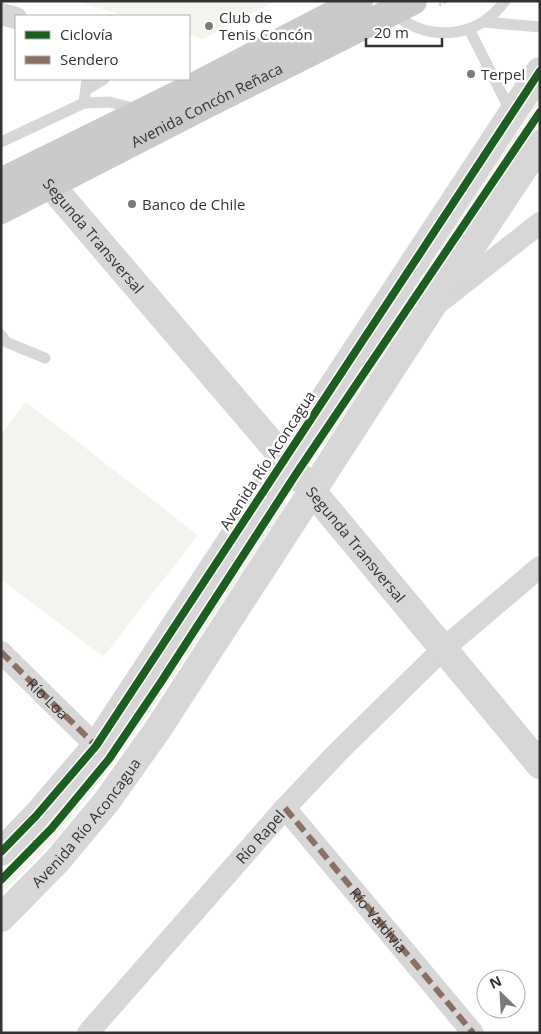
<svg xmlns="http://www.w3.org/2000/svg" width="541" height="1034" font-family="'Open Sans',sans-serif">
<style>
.green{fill:#f1f5ed}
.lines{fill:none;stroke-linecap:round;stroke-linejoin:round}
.path{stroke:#d6d6d6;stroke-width:3;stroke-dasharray:2.5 2.5;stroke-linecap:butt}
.service{stroke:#d7d7d7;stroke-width:11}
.minor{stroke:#d7d7d7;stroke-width:22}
.tertiary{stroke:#d7d7d7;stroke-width:28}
.primary{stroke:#cacaca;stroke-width:28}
.quiet{stroke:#8d6e63;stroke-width:6;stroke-dasharray:12 6;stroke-linecap:butt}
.cycleway-casing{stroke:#fff;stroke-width:11}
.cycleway{stroke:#1b5e20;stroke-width:8}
.poi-dot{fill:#7a7a7a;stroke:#fff;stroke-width:2}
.labels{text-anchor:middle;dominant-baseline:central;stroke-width:5;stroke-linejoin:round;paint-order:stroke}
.poi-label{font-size:15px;fill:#333;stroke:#fff;text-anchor:start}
.street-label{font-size:15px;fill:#333;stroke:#fff}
</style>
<rect width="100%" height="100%" fill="#fff"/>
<!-- green -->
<path class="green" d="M 76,1 L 276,1 L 203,39 L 189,35 L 189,16 L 126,16 Z
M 540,90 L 540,129 L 376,377 L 324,446 L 318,434 Z
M 26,402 L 198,535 L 103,657 L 1,579 L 1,434 Z
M 276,488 L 287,506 L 148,715 L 92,792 L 53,842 L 1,895 L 1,876 L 50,826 L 110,746 Z"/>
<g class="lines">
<!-- path -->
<path class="path" d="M 439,5 L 448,1"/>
<!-- service -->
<path class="service" d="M 392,13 C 429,42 476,40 505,1
M 483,22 L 540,27
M 469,29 L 511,112
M 86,90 L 104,79
M 84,103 L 87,79
M 1,142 L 84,103 L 109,102 L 125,106 L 137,110
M 1,335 L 6,342 L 45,358"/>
<!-- minor -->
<g class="minor">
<path d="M 1,14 L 16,18"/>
<path d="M 442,300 L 540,223"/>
<path id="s1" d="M 1,652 L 96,746"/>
<path d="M 285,808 L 473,1033"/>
<path id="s2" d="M 88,1033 L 285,808 L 338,752 L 443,649 L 540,567"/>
</g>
<!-- tertiary -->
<g class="tertiary">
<path id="s3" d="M 36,168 L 312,491 L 540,765"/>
<path d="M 1,852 L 36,816 L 96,746 L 540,71"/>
<path id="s4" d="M 1,918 L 57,861 L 107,801 L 158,729 L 431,308 L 540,144"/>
</g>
<!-- primary -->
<g class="primary">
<path d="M 1,182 L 193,87 L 359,1"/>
<path id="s5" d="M 1,210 L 203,106 L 413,1"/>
</g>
<!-- quiet -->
<g class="quiet">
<path d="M 1,652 L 96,746"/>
<path id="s6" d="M 285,808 L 473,1033"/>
</g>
<!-- cycleway casing -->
<g class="cycleway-casing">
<path id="cycleway" d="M 1,852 L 36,816 L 96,746 L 540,71
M 1,880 L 51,829 L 109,759 L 161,682 L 296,474 L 540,112"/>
</g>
<!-- cycleway -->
<use href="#cycleway" class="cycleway"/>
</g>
<!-- markers -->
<g class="poi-dot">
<circle cx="209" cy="26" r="5"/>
<circle cx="471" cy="74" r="5"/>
<circle cx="132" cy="204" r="5"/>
</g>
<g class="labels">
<!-- poi labels -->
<g class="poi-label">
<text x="219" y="17">Club de<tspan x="219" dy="17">Tenis Concón</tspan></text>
<text x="481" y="74">Terpel</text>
<text x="142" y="204">Banco de Chile</text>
</g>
<!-- street labels -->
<g class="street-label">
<text stroke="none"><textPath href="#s5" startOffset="231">Avenida Concón Reñaca</textPath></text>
<text stroke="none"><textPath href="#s3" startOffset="89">Segunda Transversal</textPath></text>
<text transform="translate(267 460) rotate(-57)">Avenida Río Aconcagua</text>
<text stroke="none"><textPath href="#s3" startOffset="494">Segunda Transversal</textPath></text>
<text stroke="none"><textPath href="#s1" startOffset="66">Río Loa</textPath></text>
<text stroke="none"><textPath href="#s4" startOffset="128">Avenida Río Aconcagua</textPath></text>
<text stroke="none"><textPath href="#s2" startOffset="261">Río Rapel</textPath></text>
<text stroke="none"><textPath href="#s6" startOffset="146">Río Valdivia</textPath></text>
</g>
</g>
<!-- border -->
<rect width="541" height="1034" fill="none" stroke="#333333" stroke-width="5"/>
<!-- legend -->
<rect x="15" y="15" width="175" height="65" fill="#ffffff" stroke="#adadad"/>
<rect x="25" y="31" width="25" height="8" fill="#1b5e20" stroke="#adadad"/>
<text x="60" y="40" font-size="15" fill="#333333">Ciclovía</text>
<rect x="25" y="56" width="25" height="8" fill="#8d6e63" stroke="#adadad"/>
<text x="60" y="65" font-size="15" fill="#333333">Sendero</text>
<!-- north arrow -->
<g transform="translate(501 994) rotate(335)"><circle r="24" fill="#ffffff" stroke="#adadad"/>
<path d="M0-4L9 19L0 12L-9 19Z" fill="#7a7a7a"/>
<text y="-8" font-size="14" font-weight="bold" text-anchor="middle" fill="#333333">N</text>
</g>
<!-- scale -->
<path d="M366 38v8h76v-8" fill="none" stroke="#333333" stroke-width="2.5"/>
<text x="374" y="38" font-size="15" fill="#333333" stroke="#ffffff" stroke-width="4" paint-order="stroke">20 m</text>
</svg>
